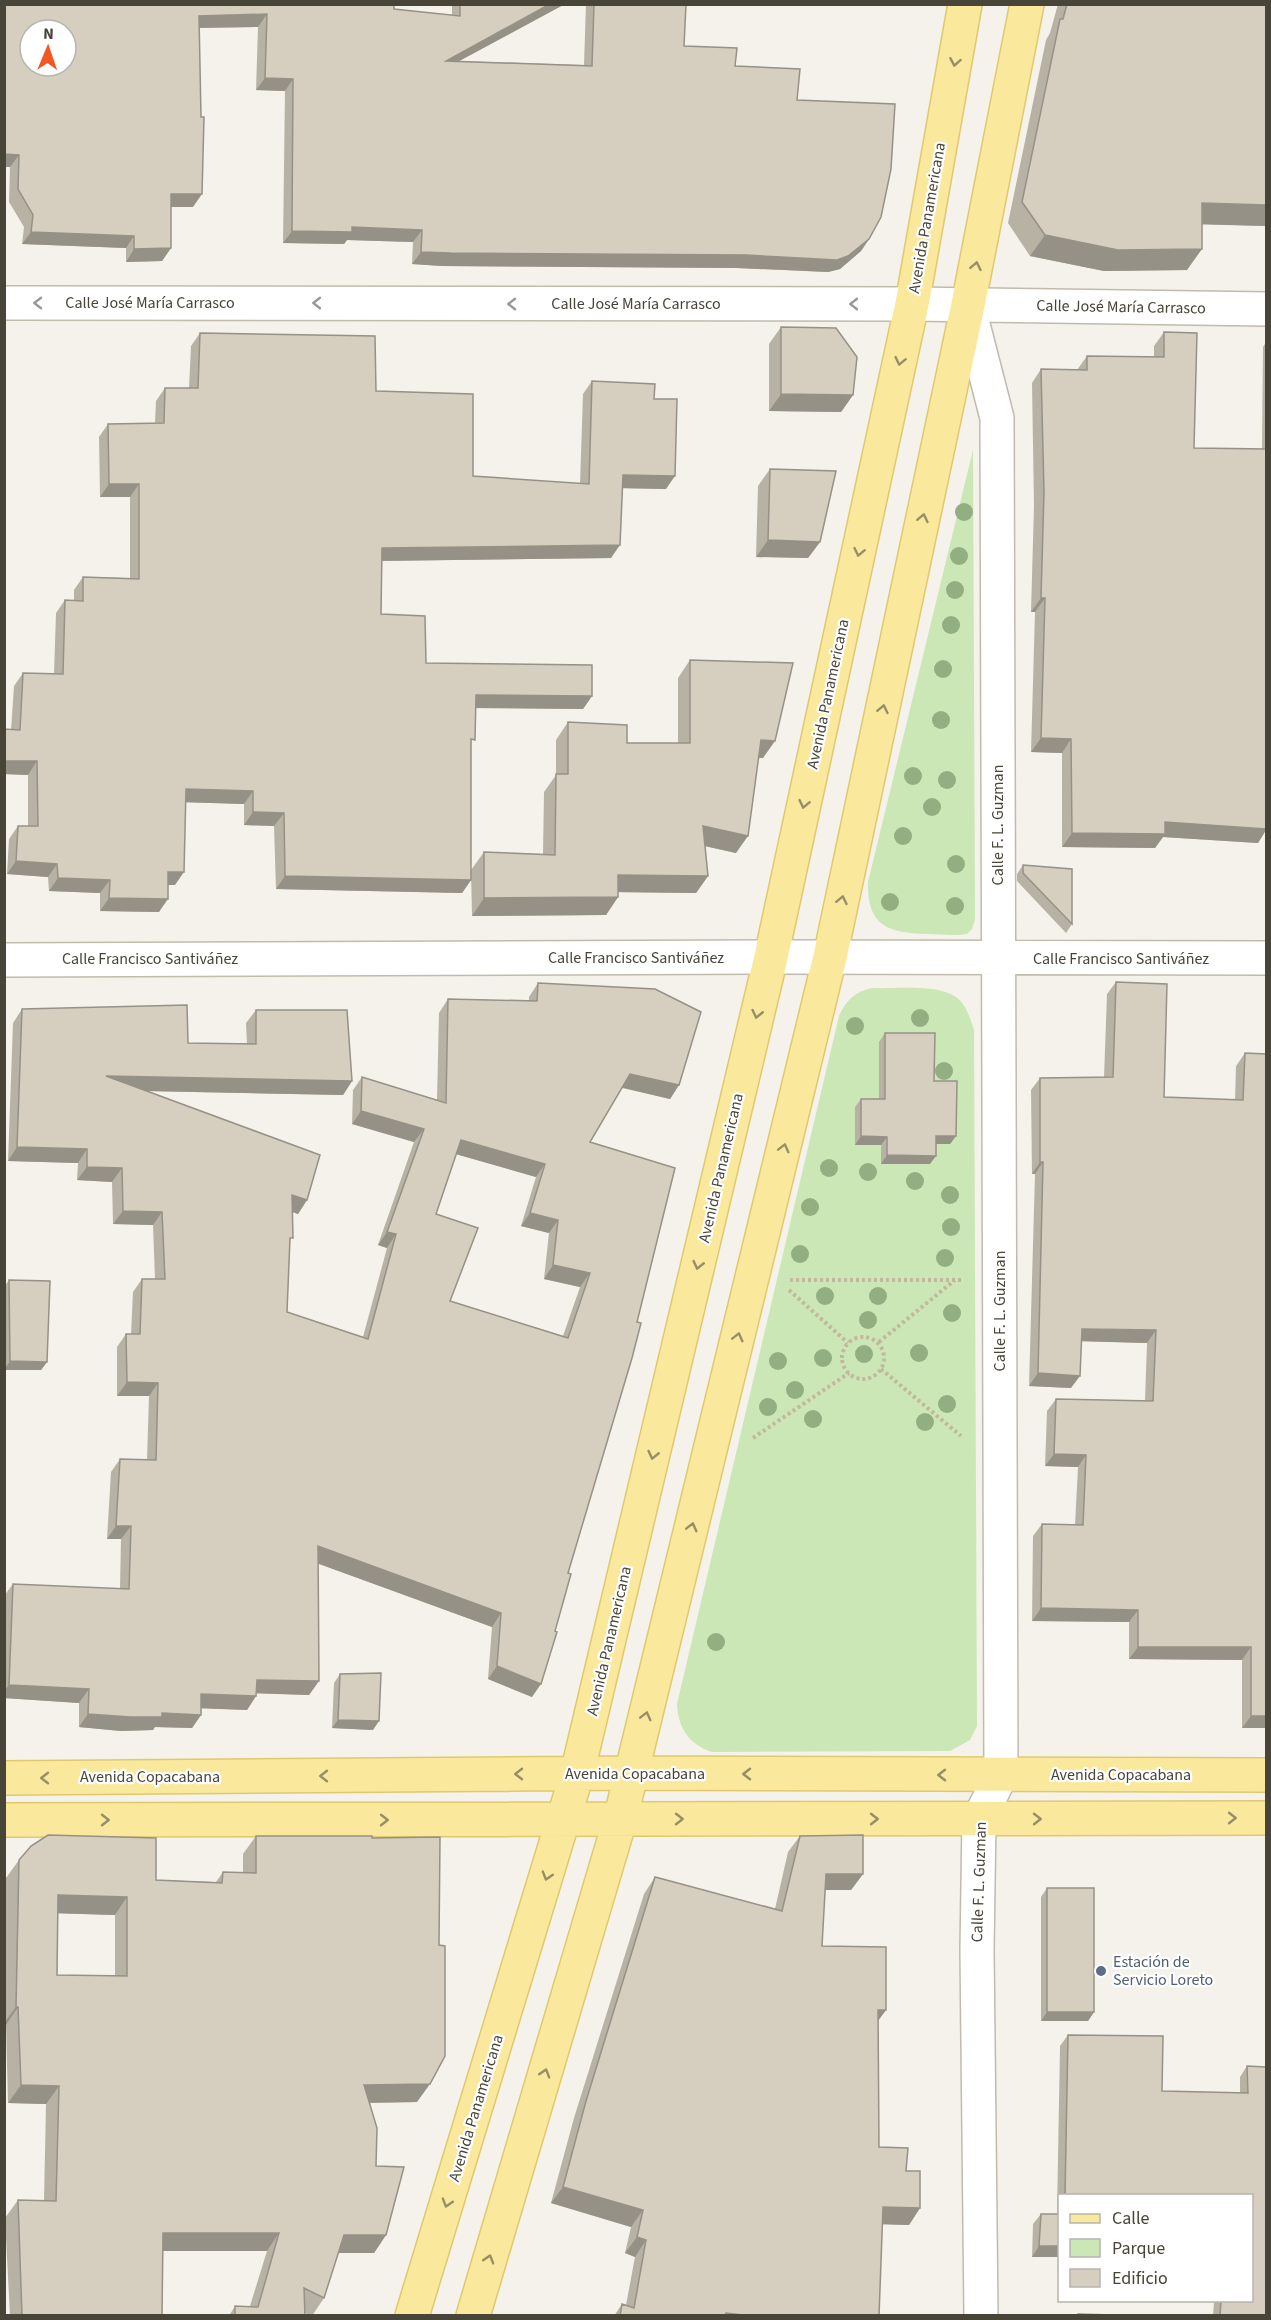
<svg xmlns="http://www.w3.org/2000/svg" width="1271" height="2320" font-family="'Source Sans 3',sans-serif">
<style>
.green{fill:#cbe7b5}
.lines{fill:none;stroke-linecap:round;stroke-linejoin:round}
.minor-casing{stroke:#c0bbad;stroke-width:36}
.major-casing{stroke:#e0c96d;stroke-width:36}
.path{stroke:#c1b89e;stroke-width:4;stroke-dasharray:3 3;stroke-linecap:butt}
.minor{stroke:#fff;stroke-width:33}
.major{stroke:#fae99d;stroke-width:33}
.tree{fill:#92af82}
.wall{fill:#b8b2a5;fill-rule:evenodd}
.shaded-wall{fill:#969186}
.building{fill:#d6cfc0;stroke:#969186;stroke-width:1.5;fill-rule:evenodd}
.oneway{stroke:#988e65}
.oneway2{stroke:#9a9892}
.service-dot{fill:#5c6f8a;stroke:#fff;stroke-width:2}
.labels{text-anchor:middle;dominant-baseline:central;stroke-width:4.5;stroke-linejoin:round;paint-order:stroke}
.street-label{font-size:16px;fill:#484438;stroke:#fff}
.service-label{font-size:16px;fill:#4e5e75;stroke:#fff;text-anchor:start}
</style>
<rect width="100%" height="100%" fill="#f4f2ea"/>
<!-- green -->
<path class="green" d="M 973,450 L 975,920 L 972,929 L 967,934 C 954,936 941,934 929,934 C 889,933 867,927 868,882 Z
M 872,988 C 895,989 937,984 956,997 C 966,1004 970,1018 974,1030 L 977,1726 L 970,1740 L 950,1751 L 712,1752 C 689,1744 678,1728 677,1704 L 839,1016 C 847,1000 854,992 872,988 Z"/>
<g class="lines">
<!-- minor casing -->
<g class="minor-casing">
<path id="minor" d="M 4,303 L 912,304 L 1266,309
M 968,305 L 997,418 L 1001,1775 L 979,1819 L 977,1950 L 981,2316
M 4,960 L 771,957 L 1266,958"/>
</g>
<!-- major casing -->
<g class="major-casing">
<path id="major" d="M 4,1778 L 633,1773 L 1266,1775
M 4,1820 L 1266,1818
M 412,2316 L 577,1774 L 771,957 L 912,304 L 965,4
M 473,2316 L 620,1820 L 830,957 L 968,305 L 1027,4"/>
</g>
<!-- path -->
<path class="path" d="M 790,1280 L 962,1280
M 789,1290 L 848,1343
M842 1358a21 21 0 1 1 42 0a21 21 0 1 1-42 0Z
M 879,1342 L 955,1280
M 881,1369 L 961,1436
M 753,1438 L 849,1373"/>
<!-- minor -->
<use href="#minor" class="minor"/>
<!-- major -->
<use href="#major" class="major"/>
</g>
<!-- trees -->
<g class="tree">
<circle cx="964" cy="512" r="9"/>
<circle cx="959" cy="556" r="9"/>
<circle cx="955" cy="590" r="9"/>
<circle cx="951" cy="625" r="9"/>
<circle cx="943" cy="669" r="9"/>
<circle cx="941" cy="720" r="9"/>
<circle cx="913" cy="776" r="9"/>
<circle cx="947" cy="780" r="9"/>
<circle cx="932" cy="807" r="9"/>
<circle cx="903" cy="836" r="9"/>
<circle cx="956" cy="864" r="9"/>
<circle cx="890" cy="902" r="9"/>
<circle cx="955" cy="906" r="9"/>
<circle cx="920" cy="1018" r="9"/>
<circle cx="855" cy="1026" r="9"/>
<circle cx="944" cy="1071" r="9"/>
<circle cx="829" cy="1168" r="9"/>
<circle cx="868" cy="1172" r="9"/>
<circle cx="915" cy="1181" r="9"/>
<circle cx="950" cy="1195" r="9"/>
<circle cx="810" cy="1207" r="9"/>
<circle cx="951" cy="1227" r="9"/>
<circle cx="800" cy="1254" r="9"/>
<circle cx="945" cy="1258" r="9"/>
<circle cx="825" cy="1296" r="9"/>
<circle cx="878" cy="1296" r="9"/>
<circle cx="952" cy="1313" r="9"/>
<circle cx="868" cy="1320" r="9"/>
<circle cx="919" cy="1353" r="9"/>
<circle cx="864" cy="1354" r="9"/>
<circle cx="823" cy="1358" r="9"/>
<circle cx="778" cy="1361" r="9"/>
<circle cx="795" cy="1390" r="9"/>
<circle cx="947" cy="1404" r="9"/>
<circle cx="768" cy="1407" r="9"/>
<circle cx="813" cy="1419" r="9"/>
<circle cx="925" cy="1422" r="9"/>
<circle cx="716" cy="1642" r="9"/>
</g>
<!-- wall -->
<path class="wall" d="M 4,4 L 394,9 L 452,15 L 452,4 L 565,4 L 459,61 L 584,65 L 586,4 L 686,4 L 684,46 L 735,66 L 797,100 L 869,239 L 861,251 L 840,269 L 828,272 L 737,268 L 442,266 L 412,264 L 413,242 L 347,240 L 344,244 L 283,243 L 285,91 L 256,90 L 258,27 L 199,28 L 193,207 L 171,207 L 171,248 L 162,261 L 126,262 L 126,248 L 22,244 L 24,227 L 9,202 L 10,167 Z
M 1058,4 L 1266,4 L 1266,226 L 1202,224 L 1187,270 L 1104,271 L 1030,256 L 1008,223 L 1046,40 L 1050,33 Z
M 781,327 L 853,395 L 841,412 L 769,411 L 769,344 Z
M 1164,332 L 1194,448 L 1262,449 L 1263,347 L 1266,342 L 1266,830 L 1258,843 L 1163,837 L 1155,848 L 1062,847 L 1062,753 L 1031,752 L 1035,612 L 1031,612 L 1034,506 L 1032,383 L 1041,369 L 1077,370 L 1087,356 L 1154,357 L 1154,346 Z
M 200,333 L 376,391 L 473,476 L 580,484 L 583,394 L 592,381 L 654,399 L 666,489 L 622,488 L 611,558 L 382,561 L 381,614 L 426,663 L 592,696 L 583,709 L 476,708 L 471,745 L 471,880 L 462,893 L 276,889 L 274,826 L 244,825 L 244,804 L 185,802 L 175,885 L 168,885 L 159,912 L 100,911 L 100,893 L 49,891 L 48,877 L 7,874 L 9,839 L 18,826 L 28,826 L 28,775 L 4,774 L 4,729 L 11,730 L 14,686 L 23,673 L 54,674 L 56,613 L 65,600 L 74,601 L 74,590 L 83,577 L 130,578 L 130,497 L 100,497 L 99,437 L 108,424 L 155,423 L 156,401 L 165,388 L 189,388 L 191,346 Z
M 770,469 L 820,542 L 808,558 L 756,557 L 758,486 Z
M 690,660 L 763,758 L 758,758 L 736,853 L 705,846 L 708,876 L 696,893 L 618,892 L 618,897 L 606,915 L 472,916 L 471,870 L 484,852 L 543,854 L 544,792 L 556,775 L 556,740 L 568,722 L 627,743 L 678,743 L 678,678 Z
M 1023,865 L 1072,924 L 1066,933 L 1017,881 L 1017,874 Z
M 1116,982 L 1164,1097 L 1235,1100 L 1236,1066 L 1245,1053 L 1266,1054 L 1266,1028 L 1266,1728 L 1242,1728 L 1242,1660 L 1129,1659 L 1129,1622 L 1032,1621 L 1033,1536 L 1042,1524 L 1075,1525 L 1078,1467 L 1045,1466 L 1047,1411 L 1056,1399 L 1145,1401 L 1147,1343 L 1081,1341 L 1071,1388 L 1029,1386 L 1035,1174 L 1032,1174 L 1031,1090 L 1040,1078 L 1104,1078 L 1107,994 Z
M 538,983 L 679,1085 L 670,1099 L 622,1088 L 590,1142 L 675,1168 L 568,1573 L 532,1697 L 488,1679 L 492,1627 L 318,1563 L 319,1681 L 309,1695 L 256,1693 L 256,1696 L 247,1710 L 201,1708 L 201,1715 L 192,1728 L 155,1727 L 153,1730 L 121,1731 L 79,1727 L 79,1703 L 4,1698 L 4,1596 L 13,1584 L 120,1589 L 121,1539 L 107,1539 L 111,1472 L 120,1459 L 147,1460 L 149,1396 L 117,1396 L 117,1347 L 126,1334 L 131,1334 L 133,1292 L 142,1279 L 155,1279 L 153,1225 L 113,1224 L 112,1182 L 77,1180 L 78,1163 L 8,1161 L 13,1023 L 22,1009 L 188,1043 L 247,1044 L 246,1023 L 256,1010 L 352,1081 L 343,1095 L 145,1091 L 307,1200 L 298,1214 L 292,1212 L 290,1242 L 287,1312 L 363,1337 L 387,1248 L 378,1245 L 414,1142 L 352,1124 L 353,1090 L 362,1077 L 437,1100 L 439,1013 L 448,999 L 529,1001 L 529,997 ZM 456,1154 L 536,1177 L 521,1226 L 549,1233 L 544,1279 L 580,1287 L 563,1336 L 450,1301 L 436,1214 Z
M 885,1033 L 934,1081 L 956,1136 L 950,1144 L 936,1144 L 930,1164 L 881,1164 L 881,1145 L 855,1145 L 855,1107 L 861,1099 L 879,1099 L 879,1042 Z
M 9,1280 L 47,1362 L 41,1370 L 4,1370 L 4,1287 Z
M 340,1674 L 373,1730 L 332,1728 L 334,1683 Z
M 256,1836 L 417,2102 L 370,2103 L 376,2166 L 386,2235 L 374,2253 L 338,2253 L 324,2298 L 312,2316 L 305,2313 L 250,2306 L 267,2251 L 162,2251 L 162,2316 L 10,2316 L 5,2218 L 18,2200 L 44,2201 L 46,2104 L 8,2103 L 6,2025 L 4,2025 L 6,1878 L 19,1860 L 156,1880 L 216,1882 L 223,1872 L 243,1872 L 243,1854 ZM 58,1913 L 115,1915 L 115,1975 L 57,1975 Z
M 800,1836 L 863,1874 L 851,1890 L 825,1890 L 822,1946 L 886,2010 L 878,2021 L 879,2147 L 906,2171 L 920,2208 L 909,2225 L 882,2224 L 879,2316 L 614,2316 L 622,2304 L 626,2305 L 635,2257 L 625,2253 L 631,2227 L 551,2203 L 574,2118 L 644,1894 L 655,1877 L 775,1909 L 788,1852 Z
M 1047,1888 L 1094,2012 L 1088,2021 L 1041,2021 L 1041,1897 Z
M 1068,2035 L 1162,2091 L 1240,2093 L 1240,2077 L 1247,2066 L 1266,2316 L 1213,2316 L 1214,2301 L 1251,2301 L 1251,2196 L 1059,2196 L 1059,2257 L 1032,2257 L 1033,2224 L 1041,2214 L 1057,2214 L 1060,2046 Z
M 235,2306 L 235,2316 L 229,2316 Z"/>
<!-- shaded-wall -->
<path class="shaded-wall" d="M 550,4 L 565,4 L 437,73 L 446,61 Z
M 267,14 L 258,27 L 190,28 L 199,16 Z
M 265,78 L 293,79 L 285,91 L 256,90 Z
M 4,154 L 19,155 L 10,167 L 4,167 Z
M 171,194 L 202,194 L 193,207 L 162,207 Z
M 1202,203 L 1266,205 L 1266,226 L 1188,224 Z
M 352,227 L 422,230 L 413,242 L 347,240 L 344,244 L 283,243 L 292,231 Z
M 31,232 L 134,236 L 126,248 L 22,244 Z
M 1045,235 L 1202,249 L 1187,270 L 1104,271 L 1030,256 Z
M 869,239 L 861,251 L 840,269 L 828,272 L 737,268 L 442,266 L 412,264 L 421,252 Z
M 171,248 L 162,261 L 126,262 L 134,249 Z
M 781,394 L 853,395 L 841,412 L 769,411 Z
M 623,475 L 675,476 L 666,489 L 614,488 Z
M 109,484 L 139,484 L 130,497 L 100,497 Z
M 768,540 L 820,542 L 808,558 L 756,557 Z
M 620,545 L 611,558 L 373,561 L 382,548 Z
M 1041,598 L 1045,598 L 1035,612 L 1031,612 Z
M 476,695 L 592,696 L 583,709 L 467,708 Z
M 1041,738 L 1071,739 L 1062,753 L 1031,752 Z
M 761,740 L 775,741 L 763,758 L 748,757 Z
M 4,761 L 37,761 L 28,775 L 4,774 Z
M 186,789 L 253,791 L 244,804 L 177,802 Z
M 253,812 L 284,813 L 274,826 L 244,825 Z
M 1165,822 L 1266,829 L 1266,830 L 1258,843 L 1163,837 L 1155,848 L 1062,847 L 1072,833 Z
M 703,826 L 748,836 L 736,853 L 691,843 Z
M 16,861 L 57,864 L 48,877 L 7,874 Z
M 168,872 L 184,872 L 175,885 L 159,885 Z
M 618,875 L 708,876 L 696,893 L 606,892 Z
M 285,876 L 471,880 L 462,893 L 276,889 Z
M 58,878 L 110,880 L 100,893 L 49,891 Z
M 618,897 L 606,915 L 472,916 L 484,898 Z
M 109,898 L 168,899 L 159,912 L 100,911 Z
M 630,1074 L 679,1085 L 670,1099 L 620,1087 Z
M 106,1076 L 352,1081 L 343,1095 L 97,1090 Z
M 361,1111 L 424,1129 L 414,1142 L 352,1124 Z
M 861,1136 L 887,1137 L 881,1145 L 855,1145 Z
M 936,1136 L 956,1136 L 950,1144 L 930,1144 Z
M 461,1140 L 545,1164 L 536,1177 L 452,1153 Z
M 17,1147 L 87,1149 L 78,1163 L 8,1161 Z
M 887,1155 L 936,1156 L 930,1164 L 881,1164 Z
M 1040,1162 L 1043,1162 L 1035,1174 L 1032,1174 Z
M 87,1167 L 122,1168 L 112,1182 L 77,1180 Z
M 292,1195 L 307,1200 L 298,1214 L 283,1208 Z
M 123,1211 L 162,1212 L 153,1225 L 113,1224 Z
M 530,1213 L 558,1220 L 549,1233 L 521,1226 Z
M 387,1232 L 396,1234 L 387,1248 L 378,1245 Z
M 553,1265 L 590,1273 L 580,1287 L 544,1279 Z
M 1082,1329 L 1156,1330 L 1147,1343 L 1073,1341 Z
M 10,1361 L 47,1362 L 41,1370 L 4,1370 Z
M 1038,1373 L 1080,1376 L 1071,1388 L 1029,1386 Z
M 127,1382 L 158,1383 L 149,1396 L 117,1396 Z
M 1054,1454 L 1086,1455 L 1078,1467 L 1045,1466 Z
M 116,1526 L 131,1526 L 121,1539 L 107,1539 Z
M 318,1546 L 501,1613 L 492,1627 L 308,1560 Z
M 1041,1608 L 1138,1610 L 1129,1622 L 1032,1621 Z
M 1138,1647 L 1251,1647 L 1242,1660 L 1129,1659 Z
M 497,1666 L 541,1684 L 532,1697 L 488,1679 Z
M 257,1680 L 319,1681 L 309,1695 L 247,1693 Z
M 9,1685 L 89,1689 L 79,1703 L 4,1698 L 4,1691 Z
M 201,1694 L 256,1696 L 247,1710 L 192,1708 Z
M 162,1713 L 201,1715 L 192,1728 L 155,1727 L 153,1730 L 121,1731 L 79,1727 L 88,1714 Z
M 1251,1716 L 1266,1716 L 1266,1728 L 1242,1728 Z
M 338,1720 L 379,1721 L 373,1730 L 332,1728 Z
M 826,1874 L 863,1874 L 851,1890 L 815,1890 Z
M 58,1895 L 127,1897 L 115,1915 L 46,1913 Z
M 16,2007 L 18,2007 L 6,2025 L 4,2025 L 4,2023 Z
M 878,2010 L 886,2010 L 874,2026 Z
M 1047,2012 L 1094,2012 L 1088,2021 L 1041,2021 Z
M 430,2084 L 417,2102 L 352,2103 L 364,2085 Z
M 21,2085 L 59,2086 L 46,2104 L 8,2103 Z
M 563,2187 L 643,2210 L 631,2227 L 551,2203 Z
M 883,2207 L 920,2208 L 909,2225 L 871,2224 Z
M 163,2233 L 279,2233 L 267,2251 L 150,2251 Z
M 344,2235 L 386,2235 L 374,2253 L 331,2253 Z
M 637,2237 L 646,2240 L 635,2257 L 625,2253 Z
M 1039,2246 L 1059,2246 L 1059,2257 L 1032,2257 Z
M 726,2313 L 752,2316 L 724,2316 Z"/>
<!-- building -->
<path class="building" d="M 5,4 L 394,4 L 394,9 L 460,16 L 460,4 L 550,4 L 446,61 L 592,66 L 594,4 L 686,4 L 684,46 L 737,48 L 735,66 L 800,69 L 797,100 L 895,104 L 891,169 L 881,217 L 869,239 L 848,256 L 837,260 L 746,255 L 450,253 L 421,252 L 422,230 L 352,227 L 352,232 L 292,231 L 293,79 L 265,78 L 267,14 L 199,16 L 201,117 L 204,117 L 202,194 L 171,194 L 171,248 L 134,249 L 134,236 L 31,232 L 33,215 L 18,189 L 19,155 L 4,154 ZM 30,30 L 66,30 L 66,66 L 30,66 Z
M 1067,4 L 1266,4 L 1266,205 L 1202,203 L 1202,249 L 1118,250 L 1045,235 L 1022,202 L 1060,19 L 1063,19 Z
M 781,327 L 836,328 L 857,357 L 853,395 L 781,394 Z
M 1164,332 L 1197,333 L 1194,448 L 1266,449 L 1266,829 L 1165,822 L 1165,834 L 1072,833 L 1071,739 L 1041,738 L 1045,598 L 1041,598 L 1044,492 L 1041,369 L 1087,370 L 1087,356 L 1164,357 Z
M 200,333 L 375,336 L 376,391 L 473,394 L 473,476 L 589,484 L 592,381 L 655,384 L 654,399 L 677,399 L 675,476 L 623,475 L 620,545 L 382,548 L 381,614 L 425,616 L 426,663 L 592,665 L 592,696 L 476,695 L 475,740 L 471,739 L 471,880 L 285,876 L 284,813 L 253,812 L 253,791 L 186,789 L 184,872 L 168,872 L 168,899 L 109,898 L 110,880 L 58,878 L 57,864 L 16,861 L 18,826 L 38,826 L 37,761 L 4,761 L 4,729 L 20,730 L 23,673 L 63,674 L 65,600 L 83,601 L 83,577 L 139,579 L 139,484 L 109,484 L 108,424 L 164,423 L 165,388 L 198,388 Z
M 770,469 L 836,471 L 820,542 L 768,540 Z
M 690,660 L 793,663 L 775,741 L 761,740 L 748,836 L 703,826 L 708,876 L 618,875 L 618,897 L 484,898 L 484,852 L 555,855 L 556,774 L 568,774 L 568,722 L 627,725 L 627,743 L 690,743 Z
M 1023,865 L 1072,869 L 1072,924 L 1023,873 Z
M 1116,982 L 1167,984 L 1164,1097 L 1243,1100 L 1245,1053 L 1266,1054 L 1266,1716 L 1251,1716 L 1251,1647 L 1138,1647 L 1138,1610 L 1041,1608 L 1042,1524 L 1083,1525 L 1086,1455 L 1054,1454 L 1056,1399 L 1153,1401 L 1156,1330 L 1082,1329 L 1080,1376 L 1038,1373 L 1043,1162 L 1040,1162 L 1040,1078 L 1113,1077 Z
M 538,983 L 655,989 L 701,1012 L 679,1085 L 630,1074 L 590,1142 L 675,1168 L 637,1322 L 641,1323 L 632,1358 L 568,1573 L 571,1574 L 555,1631 L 557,1632 L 541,1684 L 497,1666 L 501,1613 L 318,1546 L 319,1681 L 257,1680 L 256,1696 L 201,1694 L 201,1715 L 162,1713 L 162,1717 L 130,1717 L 88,1714 L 89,1689 L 9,1685 L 13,1584 L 129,1589 L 131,1526 L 116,1526 L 120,1459 L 156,1460 L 158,1383 L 127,1382 L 126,1334 L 140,1334 L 142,1279 L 165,1279 L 162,1212 L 123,1211 L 122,1168 L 87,1167 L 87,1149 L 17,1147 L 22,1009 L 187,1005 L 188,1043 L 256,1044 L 256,1010 L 347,1010 L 352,1081 L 106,1076 L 320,1155 L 307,1200 L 292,1195 L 293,1238 L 290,1238 L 287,1312 L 368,1339 L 396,1234 L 387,1232 L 424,1129 L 361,1111 L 362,1077 L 446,1103 L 448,999 L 537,1001 ZM 461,1140 L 545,1164 L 530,1213 L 558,1220 L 553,1265 L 590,1273 L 568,1338 L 450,1301 L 478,1228 L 436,1214 Z
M 885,1033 L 935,1033 L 934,1081 L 957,1081 L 956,1136 L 936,1136 L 936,1156 L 887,1155 L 887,1137 L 861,1136 L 861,1099 L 885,1099 Z
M 9,1280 L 50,1281 L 47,1362 L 10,1361 Z
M 381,1673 L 379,1721 L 338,1720 L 340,1674 Z
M 48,1835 L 156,1838 L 156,1880 L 222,1883 L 223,1872 L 256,1873 L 256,1836 L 372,1836 L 372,1838 L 440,1837 L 439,1945 L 445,1946 L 445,2056 L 430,2084 L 364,2085 L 377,2128 L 376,2166 L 404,2167 L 386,2235 L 344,2235 L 324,2298 L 304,2288 L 305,2316 L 235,2316 L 235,2306 L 258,2307 L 279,2233 L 163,2233 L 162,2316 L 22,2316 L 18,2200 L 56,2201 L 59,2086 L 21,2085 L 18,2007 L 16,2007 L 19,1860 L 31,1846 ZM 58,1895 L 127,1897 L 127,1976 L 57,1975 Z
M 863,1835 L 863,1874 L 826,1874 L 822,1946 L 886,1947 L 886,2010 L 878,2010 L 879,2147 L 908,2148 L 906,2171 L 920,2171 L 920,2208 L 883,2207 L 879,2316 L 752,2316 L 726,2313 L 725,2316 L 620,2316 L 622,2304 L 634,2308 L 646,2240 L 637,2237 L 643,2210 L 563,2187 L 586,2101 L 655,1877 L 782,1911 L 800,1836 Z
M 1047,1888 L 1094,1888 L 1094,2012 L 1047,2012 Z
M 1068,2035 L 1163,2036 L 1162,2091 L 1248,2093 L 1247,2066 L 1266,2067 L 1266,2316 L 1220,2316 L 1221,2301 L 1251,2301 L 1251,2196 L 1065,2196 Z
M 1041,2214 L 1059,2214 L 1059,2246 L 1039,2246 Z
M 1078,2314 L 1148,2316 L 1078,2316 Z"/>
<!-- one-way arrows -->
<defs><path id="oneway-chevron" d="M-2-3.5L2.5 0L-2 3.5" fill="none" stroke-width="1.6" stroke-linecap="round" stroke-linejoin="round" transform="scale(1.5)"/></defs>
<g class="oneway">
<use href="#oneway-chevron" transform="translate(955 62) rotate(100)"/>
<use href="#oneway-chevron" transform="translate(976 266) rotate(-79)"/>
<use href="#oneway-chevron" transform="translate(900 361) rotate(102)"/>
<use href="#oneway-chevron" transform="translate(923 518) rotate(-78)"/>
<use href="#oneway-chevron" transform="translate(859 552) rotate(102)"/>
<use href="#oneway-chevron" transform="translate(883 709) rotate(-78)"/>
<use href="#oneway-chevron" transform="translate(804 804) rotate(102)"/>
<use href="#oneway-chevron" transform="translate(842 900) rotate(-78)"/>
<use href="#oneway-chevron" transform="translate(757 1014) rotate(103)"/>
<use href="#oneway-chevron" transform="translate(784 1148) rotate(-76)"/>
<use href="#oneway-chevron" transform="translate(698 1265) rotate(103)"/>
<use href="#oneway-chevron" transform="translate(738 1337) rotate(-76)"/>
<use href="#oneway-chevron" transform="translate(653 1455) rotate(103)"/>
<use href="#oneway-chevron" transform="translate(692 1527) rotate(-76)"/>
<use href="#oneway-chevron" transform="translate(646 1716) rotate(-76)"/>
<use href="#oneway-chevron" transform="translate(519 1774) rotate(180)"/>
<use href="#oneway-chevron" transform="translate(747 1774) rotate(-180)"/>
<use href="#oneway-chevron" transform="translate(942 1775) rotate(-180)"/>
<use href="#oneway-chevron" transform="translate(324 1776) rotate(180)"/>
<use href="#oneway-chevron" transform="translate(45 1778) rotate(180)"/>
<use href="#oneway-chevron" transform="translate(1232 1818)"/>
<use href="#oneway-chevron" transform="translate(679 1819)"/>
<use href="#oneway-chevron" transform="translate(874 1819)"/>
<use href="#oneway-chevron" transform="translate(1037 1819)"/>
<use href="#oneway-chevron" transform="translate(105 1820)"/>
<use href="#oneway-chevron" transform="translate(384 1820)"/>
<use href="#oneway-chevron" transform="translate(547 1876) rotate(107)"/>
<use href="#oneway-chevron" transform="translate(545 2073) rotate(-73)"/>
<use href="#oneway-chevron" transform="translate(447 2203) rotate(107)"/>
<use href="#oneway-chevron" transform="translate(489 2259) rotate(-73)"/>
</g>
<g class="oneway2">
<use href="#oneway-chevron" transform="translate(38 303) rotate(-180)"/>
<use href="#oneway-chevron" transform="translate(317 303) rotate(-180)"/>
<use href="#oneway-chevron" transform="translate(512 304) rotate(-180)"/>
<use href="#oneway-chevron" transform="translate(854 304) rotate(-180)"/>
</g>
<!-- markers -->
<circle class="service-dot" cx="1101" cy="1971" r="6"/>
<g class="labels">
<!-- street labels -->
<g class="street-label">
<text transform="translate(927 218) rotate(-80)">Avenida Panamericana</text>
<text x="150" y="303">Calle José María Carrasco</text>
<text x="636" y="304">Calle José María Carrasco</text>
<text transform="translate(1121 307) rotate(1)">Calle José María Carrasco</text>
<text transform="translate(828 694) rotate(-78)">Avenida Panamericana</text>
<text transform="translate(998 825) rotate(-90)">Calle F. L. Guzman</text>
<text x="636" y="958">Calle Francisco Santiváñez</text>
<text x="150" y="959">Calle Francisco Santiváñez</text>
<text x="1121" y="959">Calle Francisco Santiváñez</text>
<text transform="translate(721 1168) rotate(-77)">Avenida Panamericana</text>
<text transform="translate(1000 1311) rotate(-90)">Calle F. L. Guzman</text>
<text transform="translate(609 1641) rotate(-77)">Avenida Panamericana</text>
<text x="635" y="1774">Avenida Copacabana</text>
<text x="1121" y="1775">Avenida Copacabana</text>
<text x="150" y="1777">Avenida Copacabana</text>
<text transform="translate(979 1882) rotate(-88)">Calle F. L. Guzman</text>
<text transform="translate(476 2108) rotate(-73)">Avenida Panamericana</text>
</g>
<!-- service labels -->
<g class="service-label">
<text x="1113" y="1962">Estación de<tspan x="1113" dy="18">Servicio Loreto</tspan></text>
</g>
</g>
<!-- border -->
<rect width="1271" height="2320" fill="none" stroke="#484438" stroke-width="12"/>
<!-- legend -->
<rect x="1058" y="2194" width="195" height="108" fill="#ffffff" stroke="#b6b4af" stroke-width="1.5"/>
<rect x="1070" y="2214" width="30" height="9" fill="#fae99d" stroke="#b6b4af" stroke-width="1.5"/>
<text x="1112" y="2224" font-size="18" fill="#484438">Calle</text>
<rect x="1070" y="2239" width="30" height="18" fill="#cbe7b5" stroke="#b6b4af" stroke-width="1.5"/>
<text x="1112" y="2254" font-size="18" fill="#484438">Parque</text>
<rect x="1070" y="2269" width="30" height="18" fill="#d6cfc0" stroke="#b6b4af" stroke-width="1.5"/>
<text x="1112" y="2284" font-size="18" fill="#484438">Edificio</text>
<!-- north arrow -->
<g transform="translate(48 48) rotate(2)"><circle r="28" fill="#ffffff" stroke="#b6b4af" stroke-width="1.5"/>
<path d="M0-4.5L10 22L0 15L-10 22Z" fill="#f25724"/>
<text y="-9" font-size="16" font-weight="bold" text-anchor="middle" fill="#484438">N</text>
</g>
</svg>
